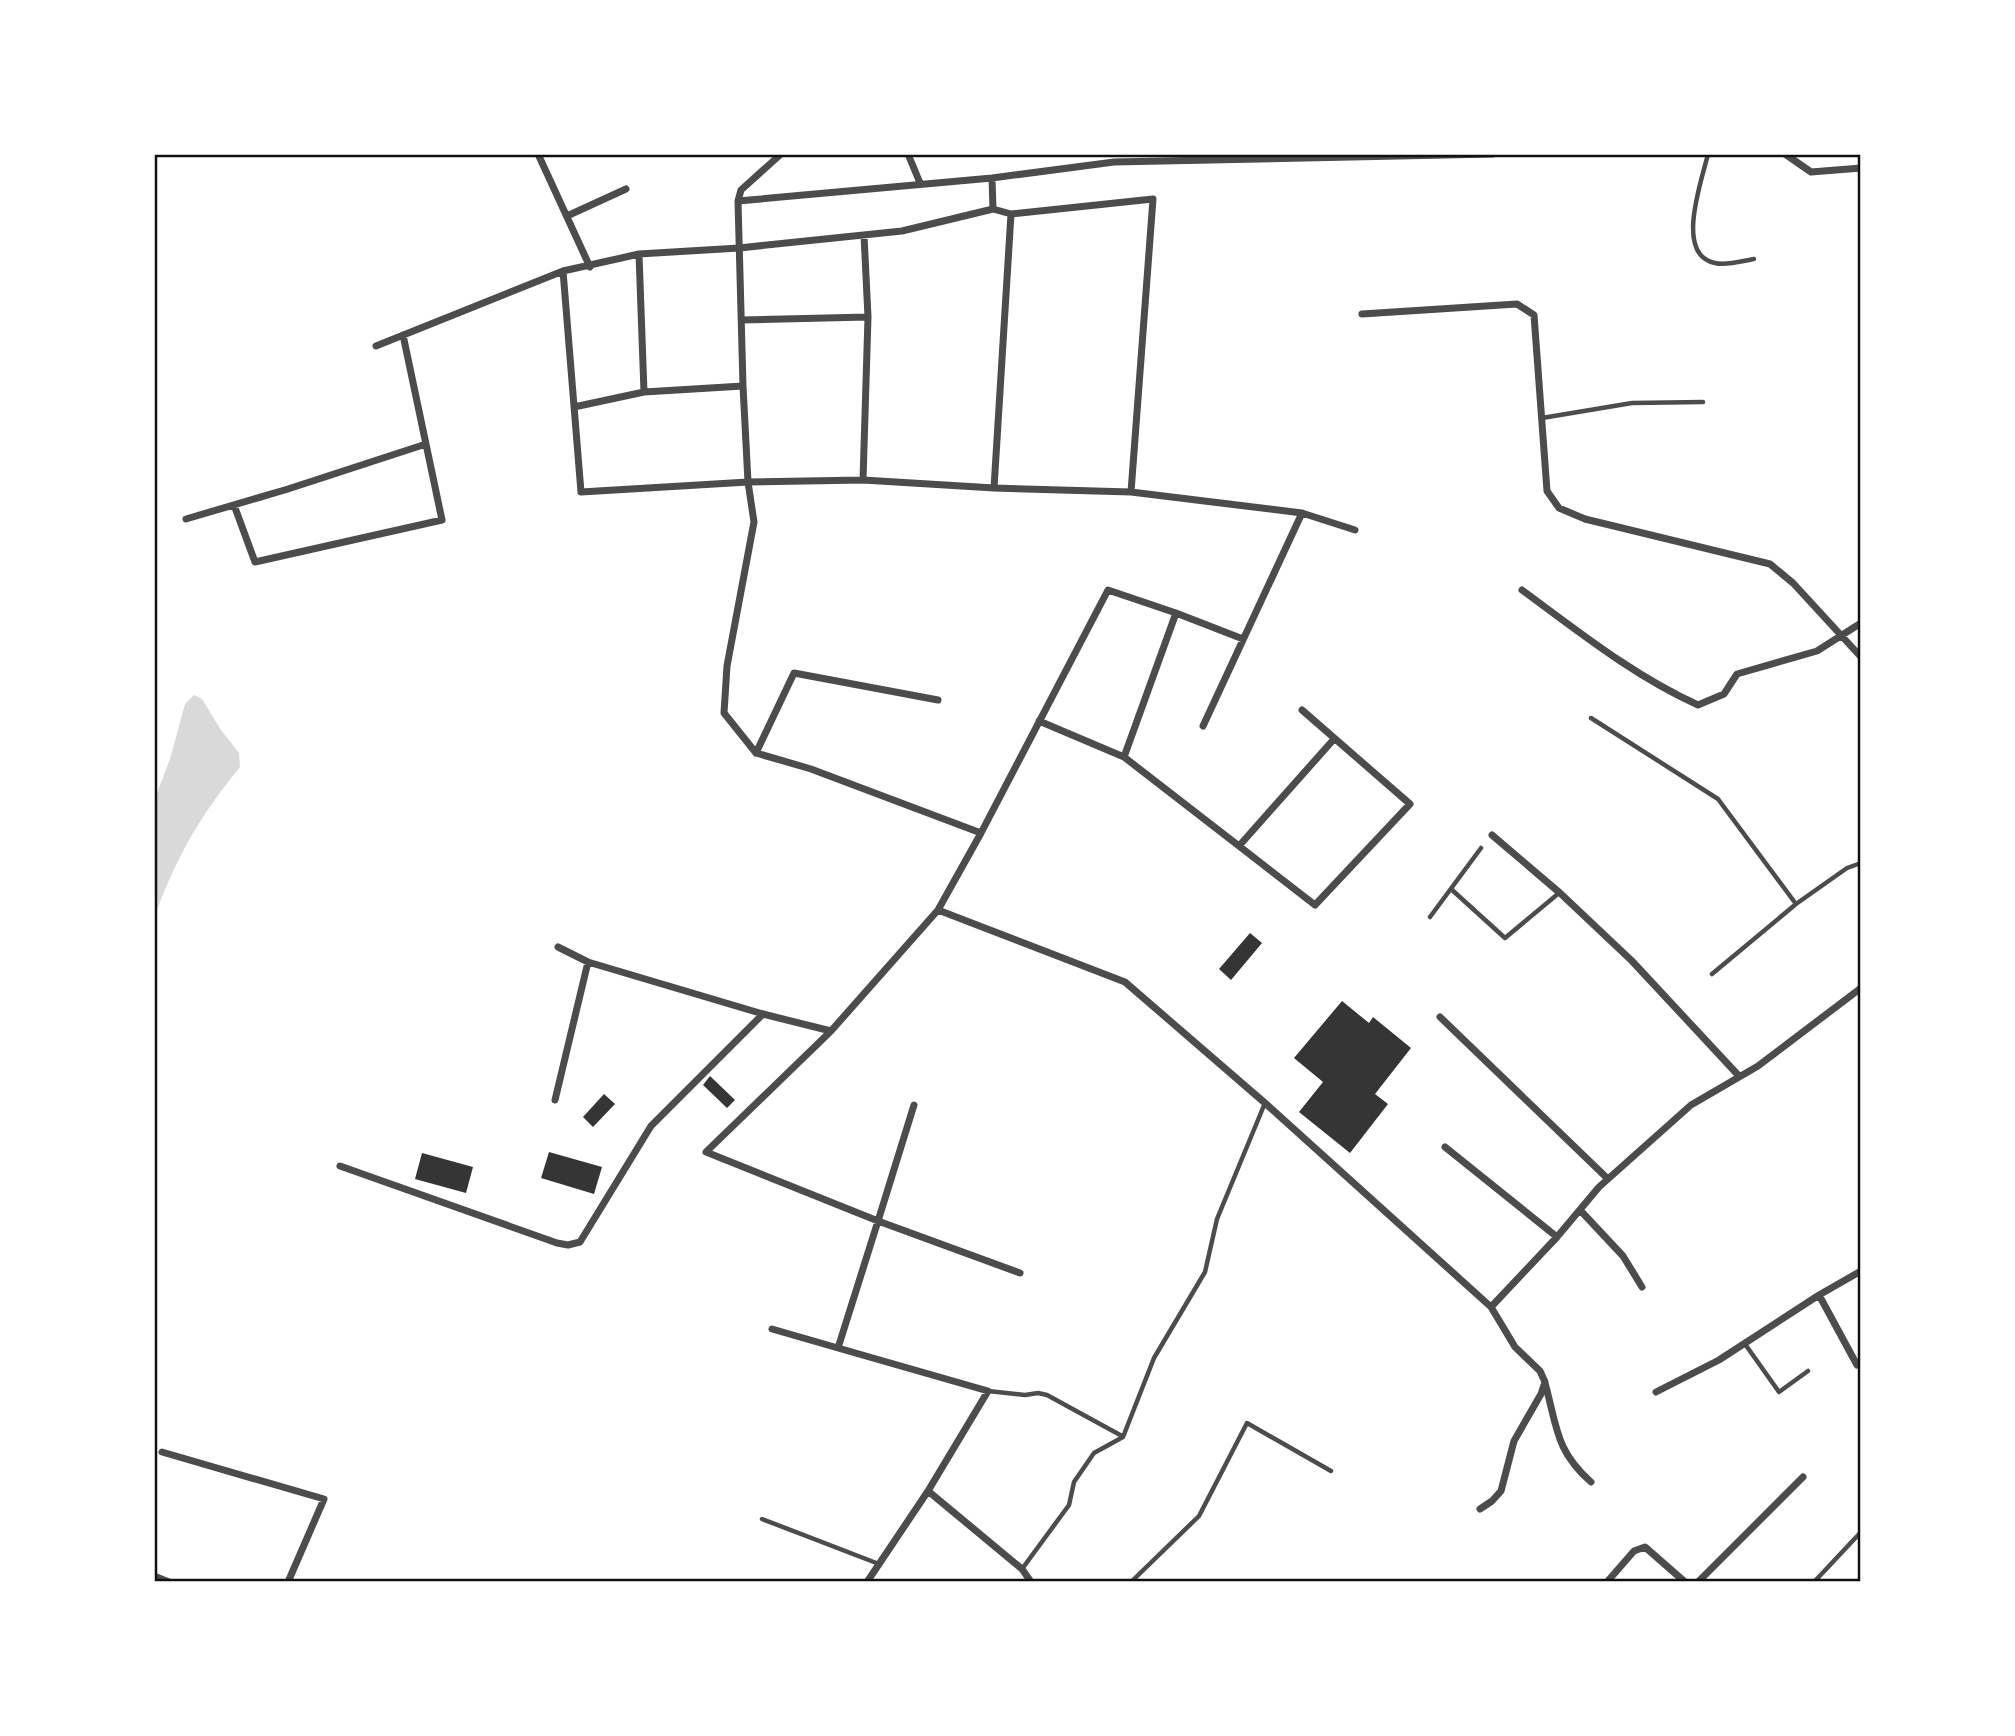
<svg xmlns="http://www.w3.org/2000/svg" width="2015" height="1736" font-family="'Libre Baskerville',serif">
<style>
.water{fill:#d9d9d9}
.building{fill:#353535}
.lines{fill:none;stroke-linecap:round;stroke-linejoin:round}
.service{stroke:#4c4c4c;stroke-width:4.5}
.minor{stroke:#4c4c4c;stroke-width:7}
.neatline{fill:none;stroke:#111;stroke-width:2.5}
</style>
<rect width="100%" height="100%" fill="#fff"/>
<!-- water -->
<path class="water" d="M 194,695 L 202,699 L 221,730 L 239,753 L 240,767 C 199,817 176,858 154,918 L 154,801 L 170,759 L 185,704 Z"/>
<!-- building -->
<path class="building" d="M 1250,933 L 1262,943 L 1231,980 L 1219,969 Z
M 1342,1001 L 1369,1023 L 1373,1017 L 1411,1048 L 1375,1094 L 1388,1104 L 1350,1153 L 1299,1112 L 1323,1082 L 1294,1058 Z
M 710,1076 L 735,1100 L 727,1108 L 703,1085 Z
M 604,1094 L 615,1104 L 593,1127 L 583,1117 Z
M 549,1152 L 602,1167 L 594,1194 L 541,1178 Z
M 422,1153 L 473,1167 L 466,1193 L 415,1179 Z"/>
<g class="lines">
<!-- service -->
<path class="service" d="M 1708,154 C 1702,180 1674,255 1715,263 C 1726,266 1742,261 1754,259
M 1542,418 L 1632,403 L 1703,402
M 1591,718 L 1718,799 L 1796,904 L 1847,868 L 1861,863
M 1451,889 L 1505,938 L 1559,893
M 1430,917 L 1481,848
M 1712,974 L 1796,904
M 1745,1344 L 1779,1392 L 1808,1371
M 988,1391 L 1025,1395 L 1038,1393 L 1047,1395 L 1122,1436
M 762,1519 L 879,1564
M 1022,1569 L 1069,1505 L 1074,1482 L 1094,1453 L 1123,1437 L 1154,1358 L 1205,1272 L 1217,1219 L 1265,1103
M 1131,1582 L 1199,1516 L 1247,1423 L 1331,1471
M 1814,1582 L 1861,1532"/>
<!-- minor -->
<path class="minor" d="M 538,154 L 590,267
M 908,154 L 920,183
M 1785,154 L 1811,172 L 1861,168
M 738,201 L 992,178 L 1114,162 L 1493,154
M 993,209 L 1011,214 L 1153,199 L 1131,492
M 567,216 L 626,189
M 563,271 L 581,492 L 748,482 L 863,480 L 994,488 L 1131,492 L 1302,513 L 1203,726
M 1362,314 L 1517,304 L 1534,315 L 1547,491 L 1559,508 L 1585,519 L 1770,564 L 1793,583 L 1861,657
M 742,320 L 868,317
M 376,346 L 563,271 L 639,254 L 739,248 L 902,231 L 993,209 L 992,178
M 644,392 L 743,386
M 574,407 L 644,392 L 639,254
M 863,480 L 868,317 L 864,235
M 994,488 L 1011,214
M 234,505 L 255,562 L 442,520 L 403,335
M 1302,513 L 1355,530
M 186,519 L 288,489 L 426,444
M 1522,590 C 1579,632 1634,676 1698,705 L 1724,694 L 1737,674 L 1817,651 L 1861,623
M 938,700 L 794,673 L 756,753 L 811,769 L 981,833
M 1039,721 L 1124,757 L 1176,613 L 1243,639
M 756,753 L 724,713 L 727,666 L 754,522 L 748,482 L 743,386 L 738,201 L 741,190 L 781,154
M 1124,757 L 1239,846 L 1334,739
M 1492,835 L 1560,893 L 1632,961 L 1739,1076
M 1239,846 L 1315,905 L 1410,804 L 1302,710
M 938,910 L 1125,982 L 1265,1103 L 1491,1307 L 1557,1237 L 1599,1187 L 1691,1105 L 1758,1066 L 1861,988
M 558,947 L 588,962 L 763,1014 L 831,1031
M 1440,1017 L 1608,1179
M 555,1100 L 588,962
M 914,1105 L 878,1221 L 1020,1273
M 1445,1147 L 1557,1237
M 340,1166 L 557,1243 L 568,1245 L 580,1242 L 651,1126 L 763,1014
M 1580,1210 L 1623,1256 L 1642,1287
M 1819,1295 L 1857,1365
M 772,1329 L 838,1348
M 1545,1383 C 1557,1426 1555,1450 1591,1482
M 1656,1392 L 1719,1360 L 1819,1295 L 1861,1271
M 162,1452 L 324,1499 L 288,1582
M 1480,1509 L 1492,1501 L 1501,1491 L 1514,1441 L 1541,1394 L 1545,1382 L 1540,1371 L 1515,1347 L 1491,1307
M 154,1576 L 169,1582
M 867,1582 L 928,1491
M 1031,1582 L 1022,1569 L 928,1491 L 988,1391 L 838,1348 L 878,1221 L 706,1152 L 831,1031 L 938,910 L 981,833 L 1108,590 L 1176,613
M 1607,1582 L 1634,1551 L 1645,1547 L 1685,1582
M 1698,1582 L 1803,1477"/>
</g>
<!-- border -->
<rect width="2015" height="1736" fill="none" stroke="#ffffff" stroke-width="312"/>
<rect x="156" y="156" width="1703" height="1424" class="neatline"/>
</svg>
